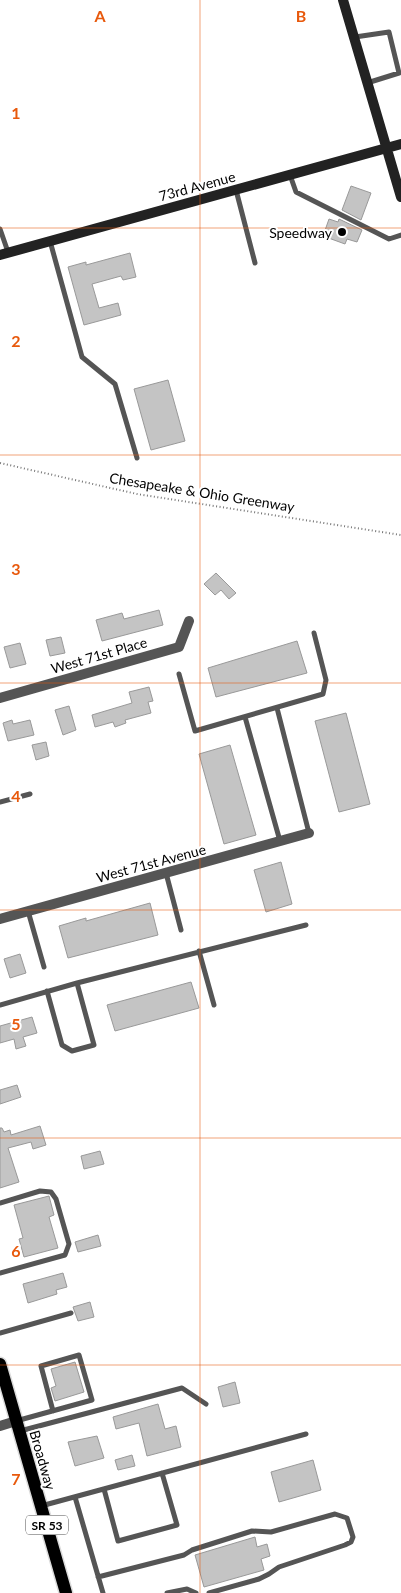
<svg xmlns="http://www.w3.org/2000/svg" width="401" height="1593" font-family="Lato,sans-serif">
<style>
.building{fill:#c4c4c4;stroke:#999}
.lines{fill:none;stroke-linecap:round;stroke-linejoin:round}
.primary-casing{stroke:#dbdbdb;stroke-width:15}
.path{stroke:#777;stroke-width:2;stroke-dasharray:1 2.5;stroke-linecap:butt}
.lane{stroke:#555;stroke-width:5}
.street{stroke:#555;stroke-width:10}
.secondary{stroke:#222;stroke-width:10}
.primary{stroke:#000;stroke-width:12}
.grid{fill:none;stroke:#e8590c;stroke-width:1;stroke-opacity:0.55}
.poi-dot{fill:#000;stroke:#fff;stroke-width:2}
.labels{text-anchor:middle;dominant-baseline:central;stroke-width:4;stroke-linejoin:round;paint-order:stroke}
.shield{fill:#fff;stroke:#4c4c4c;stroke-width:1}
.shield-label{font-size:12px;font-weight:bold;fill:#000}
.street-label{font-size:14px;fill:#000;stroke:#fff}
.poi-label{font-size:14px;fill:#000;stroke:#fff;text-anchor:end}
.grid-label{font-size:16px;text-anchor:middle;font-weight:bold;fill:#e8590c;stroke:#fff;stroke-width:4;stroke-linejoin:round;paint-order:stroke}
</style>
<rect width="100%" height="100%" fill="#fff"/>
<!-- building -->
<path class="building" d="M 351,186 L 371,193 L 361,220 L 342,210 Z
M 329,219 L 338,222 L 339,219 L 362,230 L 357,242 L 347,239 L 345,244 L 323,236 Z
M 130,253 L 136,277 L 123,280 L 121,276 L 92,284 L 99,308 L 118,303 L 121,315 L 84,325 L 68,267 L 86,262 L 86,265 Z
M 168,380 L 185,441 L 151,450 L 134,389 Z
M 216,573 L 236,593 L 229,599 L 221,590 L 215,595 L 204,584 Z
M 159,610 L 163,625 L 102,641 L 96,620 L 122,613 L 124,619 Z
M 61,637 L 65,653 L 50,656 L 46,640 Z
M 297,641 L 307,673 L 216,697 L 208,668 Z
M 20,643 L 26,664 L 10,668 L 4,647 Z
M 149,687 L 153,701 L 148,702 L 151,713 L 125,720 L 126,723 L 115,727 L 113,722 L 95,727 L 92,715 L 132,703 L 129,692 Z
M 69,706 L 76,730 L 63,735 L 55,710 Z
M 346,713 L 370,804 L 339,812 L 315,721 Z
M 12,720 L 13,724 L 30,720 L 34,735 L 8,741 L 3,723 Z
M 46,742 L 49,756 L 36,760 L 32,745 Z
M 230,745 L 256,835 L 224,844 L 199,754 Z
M 281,862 L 292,904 L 266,912 L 254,870 Z
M 150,903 L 158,935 L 68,958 L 59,926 L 86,918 L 86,921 Z
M 20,954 L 26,973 L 10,978 L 4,959 Z
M 191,982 L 199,1008 L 115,1031 L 107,1005 Z
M 32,1017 L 37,1033 L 23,1037 L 26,1046 L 16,1049 L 14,1039 L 0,1043 L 0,1026 Z
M 17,1085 L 21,1097 L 0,1104 L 0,1090 Z
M 40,1126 L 46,1145 L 33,1149 L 31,1142 L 8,1148 L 19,1182 L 0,1188 L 0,1128 L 2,1128 L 4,1132 L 10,1130 L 11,1135 Z
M 100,1151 L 104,1164 L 84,1169 L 81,1156 Z
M 49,1196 L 54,1215 L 49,1217 L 58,1248 L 24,1257 L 19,1239 L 23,1238 L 14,1205 Z
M 98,1235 L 101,1246 L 78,1252 L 75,1242 Z
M 63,1273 L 67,1287 L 56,1290 L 57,1294 L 28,1303 L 23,1284 Z
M 90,1302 L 94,1317 L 78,1321 L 73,1307 Z
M 75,1362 L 84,1392 L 55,1401 L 51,1388 L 56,1386 L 51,1369 Z
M 235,1382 L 240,1403 L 223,1407 L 218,1387 Z
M 158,1404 L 165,1429 L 176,1426 L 181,1447 L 147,1456 L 139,1423 L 116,1429 L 113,1417 Z
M 97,1436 L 104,1458 L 75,1466 L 68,1442 Z
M 132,1455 L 135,1466 L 118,1470 L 115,1460 Z
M 313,1460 L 321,1490 L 279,1502 L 271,1472 Z
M 255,1537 L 257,1547 L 267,1544 L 270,1556 L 261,1559 L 264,1570 L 204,1587 L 195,1555 Z"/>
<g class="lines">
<!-- primary casing -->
<g class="primary-casing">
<path id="primary" d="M 0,1364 L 66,1593"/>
</g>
<!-- path -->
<path class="path" d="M 0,463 L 137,494 L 401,535"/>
<!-- lane -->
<path class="lane" d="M 355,37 L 389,32 L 399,73 L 367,83
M 290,175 L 296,192 L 389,239 L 401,235
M 236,190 L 255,263
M 0,229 L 8,252
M 50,241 L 82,357 L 115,384 L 137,458
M 179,674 L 195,731 L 323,694 L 326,680 L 314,633
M 277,708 L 309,833
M 245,717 L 280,841
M 0,802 L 30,794
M 166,873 L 181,930
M 28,911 L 44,967
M 199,951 L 214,1005
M 47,991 L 62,1045 L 72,1051 L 94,1045 L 77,983
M 0,1005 L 77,983 L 306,925
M 0,1203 L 40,1191 L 51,1192 L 56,1199 L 69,1244 L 65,1255 L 0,1273
M 0,1333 L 71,1313
M 16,1421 L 92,1400 L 79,1355 L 41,1366 L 53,1411
M 20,1431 L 182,1388 L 206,1404
M 104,1489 L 118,1541 L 177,1525 L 162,1473
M 75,1497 L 103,1593
M 41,1506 L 306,1434
M 98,1577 L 184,1555 L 192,1550 L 252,1531 L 271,1532 L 335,1514 L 347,1518 L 353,1537 L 351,1542 L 345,1545 L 279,1567 L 269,1574 L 259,1579 L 209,1593
M 167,1593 L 187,1589 L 196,1593"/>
<!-- street -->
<path class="street" d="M 0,698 L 179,647 L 189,621
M 0,919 L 309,833
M 0,1426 L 16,1421"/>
<!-- secondary -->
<path class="secondary" d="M 343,0 L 401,197
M 0,255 L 401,144"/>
<!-- primary -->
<use href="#primary" class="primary"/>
</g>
<!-- grid -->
<path class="grid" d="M 200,0 L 200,1593M 0,228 L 401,228M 0,455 L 401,455M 0,683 L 401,683M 0,910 L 401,910M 0,1138 L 401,1138M 0,1365 L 401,1365"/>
<!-- markers -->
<circle class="poi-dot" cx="342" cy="232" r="5"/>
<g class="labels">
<!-- shield labels -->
<rect class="shield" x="26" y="1515.5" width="42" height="19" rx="4"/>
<g class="shield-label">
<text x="47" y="1525">SR 53</text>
</g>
<!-- street labels -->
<g class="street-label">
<text transform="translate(197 186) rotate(-15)">73rd Avenue</text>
<text transform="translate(202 492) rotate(9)">Chesapeake &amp; Ohio Greenway</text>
<text transform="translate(99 655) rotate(-16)">West 71st Place</text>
<text transform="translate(151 863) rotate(-15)">West 71st Avenue</text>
<text transform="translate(43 1460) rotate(74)">Broadway</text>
</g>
<!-- poi labels -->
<g class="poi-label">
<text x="332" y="232">Speedway</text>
</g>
</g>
<g class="grid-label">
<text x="100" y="22">A</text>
<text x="301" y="22">B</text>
<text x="16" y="119">1</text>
<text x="16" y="347">2</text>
<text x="16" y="575">3</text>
<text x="16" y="802">4</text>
<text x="16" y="1030">5</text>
<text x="16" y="1257">6</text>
<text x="16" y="1485">7</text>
</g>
</svg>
